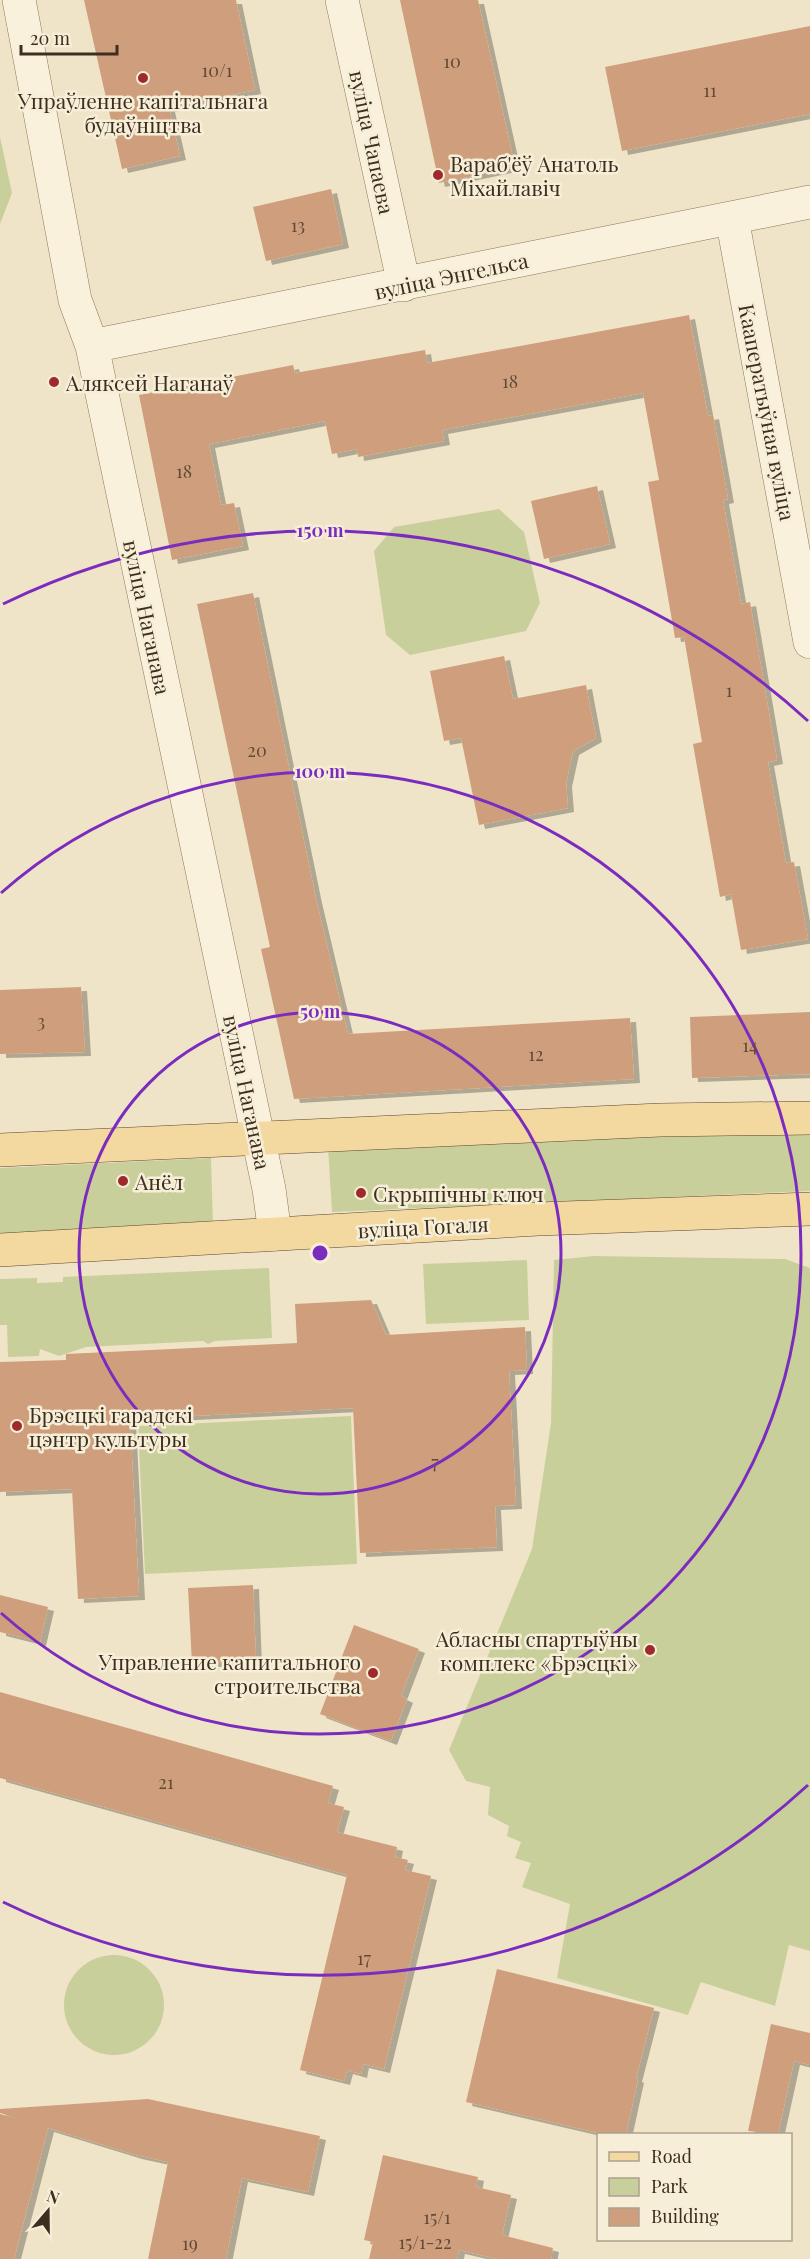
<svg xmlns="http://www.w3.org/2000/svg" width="810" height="2259" font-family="'Playfair Display',serif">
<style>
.green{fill:#c9cf9b}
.building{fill:#cf9f7d;filter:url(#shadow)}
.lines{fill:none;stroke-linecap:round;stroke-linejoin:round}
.minor-casing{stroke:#8d765c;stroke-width:34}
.major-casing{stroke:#5b4430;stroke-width:34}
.minor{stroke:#faf1dc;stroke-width:33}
.major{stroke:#f3d9a0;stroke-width:33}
.ring{fill:none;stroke:#7b2cbf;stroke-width:3}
.poi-dot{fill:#9e2a2b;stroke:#f7eed8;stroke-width:2}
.labels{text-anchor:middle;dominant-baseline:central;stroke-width:5;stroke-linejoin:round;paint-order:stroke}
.number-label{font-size:18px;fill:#624a37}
.poi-label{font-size:21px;fill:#3d2e20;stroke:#f7eed8;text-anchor:start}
.street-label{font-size:21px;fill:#3d2e20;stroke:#f7eed8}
.centre{fill:#7b2cbf;stroke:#f7eed8;stroke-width:3}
.ring-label{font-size:18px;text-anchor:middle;font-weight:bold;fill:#7b2cbf;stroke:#f7eed8;stroke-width:5;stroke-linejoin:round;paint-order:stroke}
</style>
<defs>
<filter id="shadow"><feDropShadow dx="6" dy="4" stdDeviation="0" flood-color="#0004"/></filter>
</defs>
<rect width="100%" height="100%" fill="#f0e4c8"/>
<!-- green -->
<path class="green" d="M 0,137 L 12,193 L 0,224 Z
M 499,509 L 524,532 L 540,603 L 526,631 L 410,655 L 386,635 L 374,551 L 394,527 Z
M 810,1129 L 810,1191 L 332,1212 L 328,1147 Z
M 211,1158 L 213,1225 L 0,1235 L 0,1168 Z
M 594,1256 L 785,1259 L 810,1268 L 810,1951 L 789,1945 L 775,2006 L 701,1982 L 688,2015 L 557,1978 L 570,1904 L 522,1887 L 531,1863 L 515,1858 L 521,1842 L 507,1836 L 509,1826 L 488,1815 L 490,1787 L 466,1781 L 449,1750 L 532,1549 L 551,1423 L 554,1260 Z
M 527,1260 L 529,1320 L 426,1324 L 423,1264 Z
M 269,1268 L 272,1338 L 215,1341 L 208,1344 L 203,1341 L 86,1347 L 59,1356 L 40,1349 L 39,1356 L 8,1357 L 7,1325 L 0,1325 L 0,1279 L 37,1278 L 37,1283 L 63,1282 L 63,1277 Z
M 351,1416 L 357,1564 L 145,1574 L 138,1426 Z
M64 2005a50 50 0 1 1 100 0a50 50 0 1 1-100 0Z"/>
<!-- building -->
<path class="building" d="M 84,0 L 236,0 L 255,90 L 169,108 L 180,156 L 122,169 Z
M 400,0 L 478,0 L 515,167 L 439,183 Z
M 810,26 L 810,114 L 622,151 L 605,67 Z
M 331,189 L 343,244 L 266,261 L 253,207 Z
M 689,315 L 708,416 L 713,415 L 728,499 L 723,500 L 741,604 L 750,602 L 777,760 L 768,762 L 786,863 L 794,862 L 808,939 L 741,950 L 731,894 L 720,897 L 693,744 L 702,742 L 684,637 L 675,638 L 648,482 L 659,480 L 643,393 L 442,430 L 444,441 L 358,457 L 357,449 L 332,454 L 325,421 L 209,444 L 221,505 L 234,503 L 243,546 L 172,560 L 139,395 L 293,365 L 295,373 L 425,350 L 427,363 Z
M 597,486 L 610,544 L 544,559 L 531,501 Z
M 253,593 L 316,899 L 348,1034 L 630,1018 L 634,1079 L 294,1099 L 261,949 L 270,947 L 197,604 Z
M 504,656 L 513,699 L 586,685 L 596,738 L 573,751 L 566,783 L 568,808 L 479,825 L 461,738 L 444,741 L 430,671 Z
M 81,987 L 85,1052 L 0,1054 L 0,990 Z
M 810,1012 L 810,1074 L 692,1078 L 690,1017 Z
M 371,1300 L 386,1335 L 525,1327 L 527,1370 L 509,1371 L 516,1505 L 495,1506 L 497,1547 L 360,1553 L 353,1408 L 130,1419 L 139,1596 L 78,1599 L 72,1489 L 0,1492 L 0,1362 L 66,1360 L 66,1354 L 297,1343 L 295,1304 Z
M 253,1585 L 256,1661 L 192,1664 L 188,1588 Z
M 0,1595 L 48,1607 L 40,1642 L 0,1632 Z
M 354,1625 L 419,1649 L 401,1696 L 407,1699 L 391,1741 L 320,1714 Z
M 0,1692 L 333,1786 L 328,1803 L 344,1807 L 337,1832 L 397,1847 L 395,1857 L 408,1860 L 405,1870 L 431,1876 L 384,2069 L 363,2064 L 361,2074 L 347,2070 L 344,2081 L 300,2070 L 347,1875 L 0,1778 Z
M 497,1969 L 654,2008 L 636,2078 L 638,2079 L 626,2134 L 603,2134 L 466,2102 Z
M 771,2024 L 810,2033 L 810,2065 L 794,2061 L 778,2134 L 748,2131 Z
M 148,2099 L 320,2136 L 308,2192 L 242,2178 L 226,2259 L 148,2259 L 168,2162 L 136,2155 L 48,2128 L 14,2259 L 0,2259 L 0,2114 L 20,2119 L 0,2113 L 0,2109 Z
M 383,2155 L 478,2177 L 476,2187 L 511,2195 L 502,2235 L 553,2248 L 551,2259 L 498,2259 L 459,2250 L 457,2259 L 369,2259 L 373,2242 L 364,2240 Z"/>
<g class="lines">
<!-- minor casing -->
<g class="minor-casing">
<path id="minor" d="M 19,0 L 75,300 L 92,346 L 269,1189 L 275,1234
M 342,0 L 404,285
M 732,218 L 810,642
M 92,346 L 810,202"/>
</g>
<!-- major casing -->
<g class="major-casing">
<path id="major" d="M 0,1150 L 660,1120 L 810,1118
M 0,1250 L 538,1219 L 810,1209"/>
</g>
<!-- minor -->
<use href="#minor" class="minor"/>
<!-- major -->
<use href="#major" class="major"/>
</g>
<!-- distance rings -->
<g class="ring">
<circle cx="320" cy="1253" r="241"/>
<path d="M1 893A481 481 0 1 1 1 1613"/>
<path d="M808 1785A722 722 0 0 1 3 1902M3 604A722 722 0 0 1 808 721"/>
</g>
<!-- markers -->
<g class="poi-dot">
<circle cx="143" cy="78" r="6"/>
<circle cx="438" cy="175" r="6"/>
<circle cx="54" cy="382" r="6"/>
<circle cx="123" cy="1181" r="6"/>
<circle cx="361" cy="1193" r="6"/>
<circle cx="17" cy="1426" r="6"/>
<circle cx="650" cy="1650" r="6"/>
<circle cx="373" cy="1673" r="6"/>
</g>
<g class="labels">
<!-- number labels -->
<g class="number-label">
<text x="452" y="61">10</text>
<text x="217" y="70">10/1</text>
<text x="710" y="90">11</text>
<text x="298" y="225">13</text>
<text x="510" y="381">18</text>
<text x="184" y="471">18</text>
<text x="729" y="690">1</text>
<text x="257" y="750">20</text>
<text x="41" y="1021">3</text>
<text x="750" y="1045">14</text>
<text x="536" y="1054">12</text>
<text x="435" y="1462">7</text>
<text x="166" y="1782">21</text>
<text x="364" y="1958">17</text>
<text x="437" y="2217">15/1</text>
<text x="425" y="2242">15/1-22</text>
<text x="190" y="2243">19</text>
</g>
<!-- poi labels -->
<g class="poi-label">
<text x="143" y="100" text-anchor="middle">Упраўленне капітальнага<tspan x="143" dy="24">будаўніцтва</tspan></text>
<text x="450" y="163">Вараб'ёў Анатоль<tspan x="450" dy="24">Міхайлавіч</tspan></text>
<text x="66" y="382">Аляксей Наганаў</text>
<text x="135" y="1181">Анёл</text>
<text x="373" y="1193">Скрыпічны ключ</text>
<text x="29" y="1414">Брэсцкі гарадскі<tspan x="29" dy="24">цэнтр культуры</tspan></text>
<text x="638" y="1638" text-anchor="end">Абласны спартыўны<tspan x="638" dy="24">комплекс «Брэсцкі»</tspan></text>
<text x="361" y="1661" text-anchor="end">Управление капитального<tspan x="361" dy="24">строительства</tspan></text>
</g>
<!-- street labels -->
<g class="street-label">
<text transform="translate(373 142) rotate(78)">вуліца Чапаева</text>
<text transform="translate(451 275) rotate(-12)">вуліца Энгельса</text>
<text transform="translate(768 412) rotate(79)">Кааператыўная вуліца</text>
<text transform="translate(148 617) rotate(78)">вуліца Наганава</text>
<text transform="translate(248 1092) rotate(78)">вуліца Наганава</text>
<text transform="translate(423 1226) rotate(-3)">вуліца Гогаля</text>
</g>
</g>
<circle cx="320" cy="1253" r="9" class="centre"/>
<g class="ring-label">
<text x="320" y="537">150 m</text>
<text x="320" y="778">100 m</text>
<text x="320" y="1018">50 m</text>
</g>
<!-- legend -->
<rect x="597" y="2133" width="195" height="108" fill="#f7eed8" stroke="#ada18e" stroke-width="1.5"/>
<rect x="609" y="2152" width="30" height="9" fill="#f3d9a0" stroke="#ada18e" stroke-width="1.5"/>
<text x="651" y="2163" font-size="18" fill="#3d2e20">Road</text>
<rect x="609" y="2178" width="30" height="18" fill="#c9cf9b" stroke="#ada18e" stroke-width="1.5"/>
<text x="651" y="2193" font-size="18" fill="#3d2e20">Park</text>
<rect x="609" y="2208" width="30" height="18" fill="#cf9f7d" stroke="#ada18e" stroke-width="1.5"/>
<text x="651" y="2223" font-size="18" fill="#3d2e20">Building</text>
<!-- north arrow -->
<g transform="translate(48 2211) rotate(20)" stroke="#f7eed8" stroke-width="4.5" paint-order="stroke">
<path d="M0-4.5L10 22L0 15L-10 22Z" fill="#3d2e20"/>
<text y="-9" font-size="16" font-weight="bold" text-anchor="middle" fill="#3d2e20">N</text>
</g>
<!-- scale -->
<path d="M21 45v9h96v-9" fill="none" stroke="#3d2e20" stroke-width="3"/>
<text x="30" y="45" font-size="18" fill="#3d2e20" stroke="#f7eed8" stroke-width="4.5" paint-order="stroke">20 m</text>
</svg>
